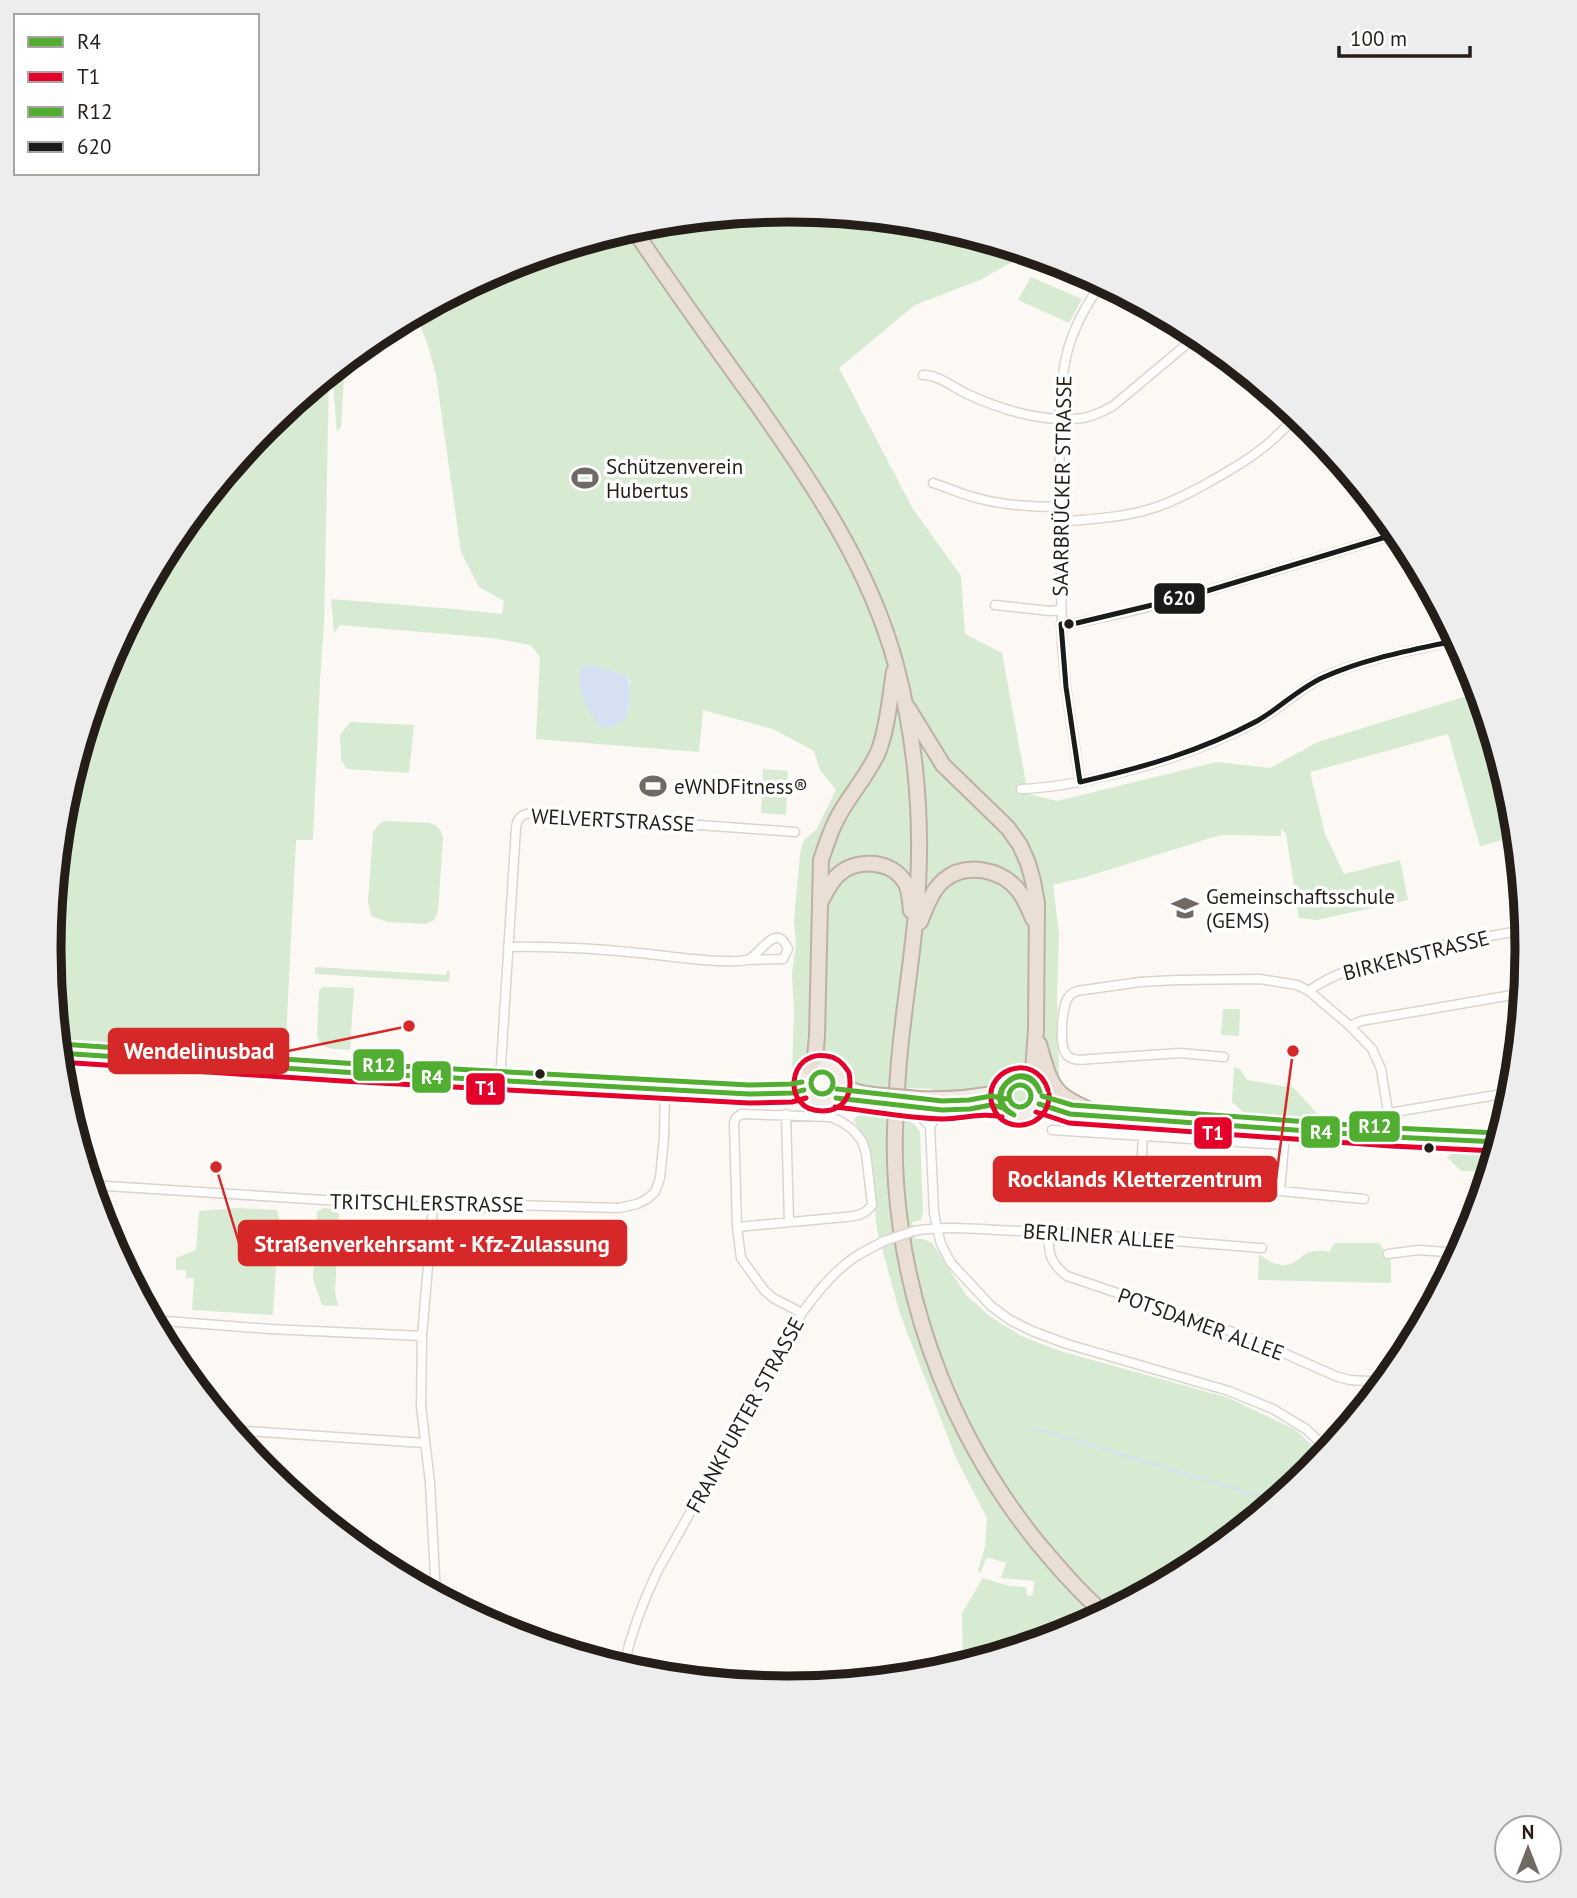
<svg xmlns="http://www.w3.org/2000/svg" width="1577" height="1898" font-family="'PT Sans',sans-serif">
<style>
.green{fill:#d6ebd1;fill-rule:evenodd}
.water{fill:#d5e0f3}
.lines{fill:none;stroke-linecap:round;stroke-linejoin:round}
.stream{stroke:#d5e0f3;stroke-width:2.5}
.street-casing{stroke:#dad5d0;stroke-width:11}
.secondary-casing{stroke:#dad5d0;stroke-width:14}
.primary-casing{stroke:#bdb0a5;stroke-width:16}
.highway-casing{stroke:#bdb0a5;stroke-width:18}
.street{stroke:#fffefd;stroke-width:8}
.secondary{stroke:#f9f5f1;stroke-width:10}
.primary{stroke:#f2ece6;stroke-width:12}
.highway{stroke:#eadfd5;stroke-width:14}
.street-bridge-casing{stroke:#dad5d0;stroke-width:11;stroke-linecap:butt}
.primary-bridge-casing{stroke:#bdb0a5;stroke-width:16;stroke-linecap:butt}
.street-bridge{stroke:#fffefd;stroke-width:8}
.primary-bridge{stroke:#f2ece6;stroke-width:12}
.bus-1-casing{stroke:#fff;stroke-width:10}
.bus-2-casing{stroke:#fff;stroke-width:10}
.bus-3-casing{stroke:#fff;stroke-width:10}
.bus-4-casing{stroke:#fff;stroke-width:10}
.bus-1{stroke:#51ae31;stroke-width:5}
.bus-2{stroke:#e4002b;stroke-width:5}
.bus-3{stroke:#51ae31;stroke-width:5}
.bus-4{stroke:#1a1a18;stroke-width:5}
.bus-dot{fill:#251e18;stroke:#fff;stroke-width:2.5}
.labels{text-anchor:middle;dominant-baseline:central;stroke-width:7;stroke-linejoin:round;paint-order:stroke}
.poi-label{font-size:21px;fill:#251e18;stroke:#fff;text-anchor:start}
.street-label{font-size:21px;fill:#251e18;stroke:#fff}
.rim{fill:none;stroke:#251e18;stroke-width:9}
.leader{fill:none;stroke:#d62828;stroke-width:2.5}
.callout-dot{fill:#d62828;stroke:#fff;stroke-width:2.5}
.callout{fill:#d62828;stroke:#d62828;stroke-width:2.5}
.callout-label{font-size:23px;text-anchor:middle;font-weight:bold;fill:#fff}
.line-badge{stroke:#fff;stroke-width:2.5}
.badge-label{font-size:19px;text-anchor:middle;font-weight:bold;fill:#fff}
</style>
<rect width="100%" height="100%" fill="#fcf8f4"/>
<!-- green -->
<path class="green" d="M 789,210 L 933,224 L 1028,253 L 980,280 L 915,305 L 839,368 L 913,509 L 961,576 L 965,634 L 1002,653 L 1028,794 L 1057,801 L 1217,762 L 1270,768 L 1318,742 L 1480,692 L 1514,805 L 1517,836 L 1480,846 L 1448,734 L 1310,772 L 1325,834 L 1344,874 L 1400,860 L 1408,900 L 1317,920 L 1299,918 L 1286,834 L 1281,828 L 1281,836 L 1222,835 L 1207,839 L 1086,877 L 1053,885 L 1059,934 L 1057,997 L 1060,1117 L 932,1111 L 932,1089 L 909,1088 L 907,1119 L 915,1125 L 920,1132 L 923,1212 L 921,1220 L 912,1222 L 915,1239 L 923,1239 L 932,1243 L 966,1295 L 991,1317 L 1021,1336 L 1060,1351 L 1229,1398 L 1296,1430 L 1324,1457 L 1311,1472 L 1199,1564 L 1071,1632 L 963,1665 L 962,1613 L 983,1578 L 1009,1586 L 1026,1587 L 1027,1596 L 1033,1595 L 1034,1581 L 1001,1578 L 1006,1563 L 987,1557 L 981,1572 L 978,1571 L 985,1547 L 987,1518 L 956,1458 L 900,1314 L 877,1230 L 869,1154 L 866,1142 L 854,1120 L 857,1116 L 871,1114 L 873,1089 L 850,1082 C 841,1065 824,1050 805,1063 C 800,1065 796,1070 792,1073 L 794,1011 L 792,973 L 796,944 L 794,921 L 800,854 L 804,840 L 816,830 L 836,790 L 820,770 L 814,751 L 773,729 L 703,710 L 699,752 L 536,739 L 540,657 L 531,645 L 492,638 L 340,625 L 334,633 L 331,599 L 454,609 L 502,614 L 504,601 L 479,587 L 461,552 L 436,375 L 428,346 L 416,314 L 506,266 L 645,224 ZM 592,665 L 626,675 L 630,682 L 629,711 Z
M 1031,277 L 1082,299 L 1069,323 L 1018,300 Z
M 345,361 L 341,427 L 337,432 L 332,371 Z
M 329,374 L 324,624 L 320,680 L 313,840 L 296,840 L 284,1078 L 60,1064 L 49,949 L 63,804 L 105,666 L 174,538 L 266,426 Z
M 350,722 L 414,725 L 409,773 L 347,769 L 341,760 L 340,735 Z
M 763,769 L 788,771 L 786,815 L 761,813 Z
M 386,821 L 430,823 C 438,826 442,830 443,839 L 438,912 L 434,920 L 426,924 L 388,922 L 371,916 L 368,902 L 373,832 L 380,823 Z
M 315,967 L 446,975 L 447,971 L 450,971 L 449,982 L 315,974 Z
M 323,987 L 354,988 L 350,1050 C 337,1049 321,1051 317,1036 L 319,991 Z
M 1223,1009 L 1240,1009 L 1239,1036 L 1221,1035 Z
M 1234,1067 L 1240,1069 L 1247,1080 L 1294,1088 L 1323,1120 L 1271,1117 L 1244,1113 L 1232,1102 Z
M 1458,1151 L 1495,1154 L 1490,1171 L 1461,1171 L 1447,1157 Z
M 237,1208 L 277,1210 L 279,1218 L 273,1315 L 192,1310 L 194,1278 L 186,1278 L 186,1270 L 176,1270 L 176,1258 L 196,1250 L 199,1211 Z
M 323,1208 L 335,1209 L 339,1214 L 335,1292 L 338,1306 L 322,1305 L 313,1279 L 317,1212 Z
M 1335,1243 L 1379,1243 L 1386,1253 L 1391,1256 L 1391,1283 L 1258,1280 L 1259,1254 C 1270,1263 1282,1270 1296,1261 C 1302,1258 1304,1253 1311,1252 C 1317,1250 1323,1251 1329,1252 Z"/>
<!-- water -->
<path class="water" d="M 586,665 L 592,665 L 626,675 C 633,687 630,707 626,720 C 618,724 610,729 600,727 C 588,712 575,686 581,667 Z"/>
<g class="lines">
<!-- stream -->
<path class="stream" d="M 1034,1428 L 1276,1501"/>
<!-- street casing -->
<g class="street-casing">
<path id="street" d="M 923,375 C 939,375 953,387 967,394 C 1002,410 1044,423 1083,418 C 1094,416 1104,411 1113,406 L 1199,334
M 933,483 C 949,488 965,496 981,499 C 1007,506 1033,507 1059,507
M 1060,522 C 1090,519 1121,518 1150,509 C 1169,504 1187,494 1204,485 C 1240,465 1271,447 1297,414
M 995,605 L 1050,611 L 1060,610
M 1061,624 L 1077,623 L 1132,611 L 1190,596 L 1399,533
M 1080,782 L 1066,687 L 1062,645 L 1059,418 C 1062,359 1068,331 1102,282
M 1021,789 C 1050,788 1077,783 1106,776 C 1158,764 1209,747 1256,722 C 1280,709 1299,689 1323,677 C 1364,659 1414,650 1458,640
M 508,947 C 555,946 603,949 649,954 C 673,957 696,960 720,961 C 728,961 739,962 747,960 C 760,956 776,920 788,949 L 783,959 L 745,960
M 1309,991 C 1334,972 1365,965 1394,957 C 1437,945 1482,937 1526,930
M 1350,1026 L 1361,1021 L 1524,993
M 1224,1057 L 1180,1053 L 1091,1059 C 1084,1060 1075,1061 1069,1057 C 1058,1051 1062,1013 1066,1002 C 1068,996 1072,993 1077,991 L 1140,982 L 1177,980 L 1260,979 L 1297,985 L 1309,991 L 1350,1026 L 1372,1049 L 1381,1069 L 1392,1137
M 500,1080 L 516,828 C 517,815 525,813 537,813 L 795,832
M 912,1109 L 930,1126
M 942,1110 L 930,1126 L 934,1213 L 937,1228 L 941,1244 L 951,1263 L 991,1306 L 1010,1320 L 1032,1331 L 1067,1344 L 1229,1391 L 1273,1409 L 1306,1429 L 1329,1451
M 1389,1113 L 1514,1092
M 786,1114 L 789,1222
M 1287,1129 L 1284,1145 L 1280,1191 L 1364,1199
M 1052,1130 L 1284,1145
M 1143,1135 L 1141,1173 L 1143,1177 L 1150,1182 L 1280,1191
M 91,1185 L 433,1207 L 490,1208 L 512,1205 L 619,1208 L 637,1204 L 647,1199 L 655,1192 L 660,1178 L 664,1137 L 665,1089
M 433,1207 L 422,1336 L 421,1406 L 430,1483 L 436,1595
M 98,1208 L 99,1186
M 737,1227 L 845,1217 C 856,1216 865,1215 872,1205 L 866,1153 L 862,1141 L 853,1130 L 842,1122 L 831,1117 L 741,1114 L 736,1118 L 734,1123 L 737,1227 L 741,1258 L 764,1290 L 773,1298 L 802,1313
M 914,1231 C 949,1225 986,1230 1021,1231 C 1101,1234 1182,1242 1262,1248
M 1048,1232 C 1049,1254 1049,1262 1067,1276 L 1247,1337 L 1338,1377 L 1350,1380 L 1385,1382
M 1388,1254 L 1418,1250 L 1461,1253
M 152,1320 L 270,1329 L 422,1336
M 231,1430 L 424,1443
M 610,1664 L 623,1666
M 623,1668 C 631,1634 643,1601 658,1570 L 802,1313 C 817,1292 834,1271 855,1257 C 864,1251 875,1246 884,1241"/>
</g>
<!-- secondary casing -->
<g class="secondary-casing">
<path id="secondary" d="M 1039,1104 L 1070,1114 L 1392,1137 L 1499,1142"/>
</g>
<!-- primary casing -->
<g class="primary-casing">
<path id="primary" d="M 59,1053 L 342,1072 L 749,1094 L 792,1093 L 804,1090
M802 1083a20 20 0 1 1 40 0a20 20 0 1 1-40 0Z
M1000 1096a20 20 0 1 1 40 0a20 20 0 1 1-40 0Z
M 842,1080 C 849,1091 861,1092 873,1094
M 836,1098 L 872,1103
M 920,1098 C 948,1099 973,1097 1001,1091
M 919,1108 C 936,1109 953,1110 970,1109 C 982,1108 991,1105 1004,1108"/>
</g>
<!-- highway casing -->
<g class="highway-casing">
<path id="highway" d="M 632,227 C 672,287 714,345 756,403 C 813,484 870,568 896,665 C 915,737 922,811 918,886 C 915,944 904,1002 899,1061 C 896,1101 893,1143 896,1183 C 905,1314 955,1440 1037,1542 C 1058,1567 1080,1593 1105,1614
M 908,708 L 943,765 L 1008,828 L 1020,845 L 1028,863 L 1033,881 L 1037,903 L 1036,1029 L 1033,1072 L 1035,1082
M 821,901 C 826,892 831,881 839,874 C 858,858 893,860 906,884 C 910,892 910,903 911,911
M 920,922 C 926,908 931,891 944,880 C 966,862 1001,869 1018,890 C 1025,899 1029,909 1033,919
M 1039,1044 C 1053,1095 1055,1094 1103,1116
M 809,1068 L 815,1058 L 817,1036 L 821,860 C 826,845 831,829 839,815 C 851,793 869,774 879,750 C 888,725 890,697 894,671"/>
</g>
<!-- street -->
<use href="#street" class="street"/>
<!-- secondary -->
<use href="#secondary" class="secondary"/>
<!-- primary -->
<use href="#primary" class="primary"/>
<!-- highway -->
<use href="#highway" class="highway"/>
<!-- street-bridge casing -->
<g class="street-bridge-casing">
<path id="street-bridge" d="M 884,1241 L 914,1231"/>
</g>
<!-- primary-bridge casing -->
<g class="primary-bridge-casing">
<path id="primary-bridge" d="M 873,1094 L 920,1098
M 872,1103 L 919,1108"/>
</g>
<!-- street-bridge -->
<use href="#street-bridge" class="street-bridge"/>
<!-- primary-bridge -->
<use href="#primary-bridge" class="primary-bridge"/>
<!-- bus-1 casing -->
<g class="bus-1-casing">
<path id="bus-1" d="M 59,1053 L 342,1072 L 749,1094 L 792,1093 L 804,1090
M 836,1098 L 942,1110 L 970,1109 L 991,1105 L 1004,1108
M 1039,1104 L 1070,1114 L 1392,1137 L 1499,1142
M 1014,1115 C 975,1099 1026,1051 1040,1092
M 1014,1115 C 979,1095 1024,1055 1040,1092"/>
</g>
<!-- bus-2 casing -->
<g class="bus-2-casing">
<path id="bus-2" d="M 60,1062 L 342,1081 L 749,1103 L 792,1102 L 806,1098
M 848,1071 C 843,1063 837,1057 827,1056 C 787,1049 781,1111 822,1111 C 845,1111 853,1093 849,1073
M 1048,1090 C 1035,1049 979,1071 993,1107 C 1004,1137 1050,1128 1049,1094
M 835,1107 C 871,1111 907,1118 943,1119 C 963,1119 983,1112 1002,1117
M 1036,1112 L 1069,1123 L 1391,1146 L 1496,1151"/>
</g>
<!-- bus-3 casing -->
<g class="bus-3-casing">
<path id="bus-3" d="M 60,1044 L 343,1063 L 749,1085 L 791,1084 L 802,1082
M811 1083a11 11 0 1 1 22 0a11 11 0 1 1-22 0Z
M1009 1096a11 11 0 1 1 22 0a11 11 0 1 1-22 0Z
M 837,1089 L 942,1101 L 969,1100 L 991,1096 L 1006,1099
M 1042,1096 L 1072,1105 L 1393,1128 L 1499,1133"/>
</g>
<!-- bus-4 casing -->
<g class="bus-4-casing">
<path id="bus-4" d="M 1399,533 L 1190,596 L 1077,623 L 1061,624 L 1066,687 L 1080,782 C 1141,768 1201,751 1257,721 C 1280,708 1299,688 1324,677 C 1366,658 1413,650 1458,640"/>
</g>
<!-- bus-1 -->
<use href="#bus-1" class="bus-1"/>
<!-- bus-2 -->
<use href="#bus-2" class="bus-2"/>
<!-- bus-3 -->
<use href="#bus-3" class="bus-3"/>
<!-- bus-4 -->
<use href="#bus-4" class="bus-4"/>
</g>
<!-- icons -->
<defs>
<g id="stadium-bare" transform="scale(2.1)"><path d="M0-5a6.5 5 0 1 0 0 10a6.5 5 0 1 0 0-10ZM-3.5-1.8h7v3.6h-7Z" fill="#706a65" stroke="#fff" stroke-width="2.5" paint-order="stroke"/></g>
<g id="school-bare" transform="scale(2.1)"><path d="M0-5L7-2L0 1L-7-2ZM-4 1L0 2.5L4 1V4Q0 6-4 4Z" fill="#706a65" stroke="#fff" stroke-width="2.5" paint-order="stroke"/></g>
</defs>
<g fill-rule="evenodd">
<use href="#stadium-bare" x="585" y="478"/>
<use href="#stadium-bare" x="653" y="786"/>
<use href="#school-bare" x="1185" y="908"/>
</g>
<!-- markers -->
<g class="bus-dot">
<circle cx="1069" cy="624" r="6"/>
<circle cx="540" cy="1074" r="6"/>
<circle cx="1429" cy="1148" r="6"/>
</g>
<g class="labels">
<!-- poi labels -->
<g class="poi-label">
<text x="606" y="466">Schützenverein<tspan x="606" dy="24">Hubertus</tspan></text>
<text x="674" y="786">eWNDFitness®</text>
<text x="1206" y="896">Gemeinschaftsschule<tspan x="1206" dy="24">(GEMS)</tspan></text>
</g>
<!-- street labels -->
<g class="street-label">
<text transform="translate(1062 486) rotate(-89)">SAARBRÜCKER STRASSE</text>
<text transform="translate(613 820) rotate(3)">WELVERTSTRASSE</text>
<text transform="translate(1416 955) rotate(-14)">BIRKENSTRASSE</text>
<text transform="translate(427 1203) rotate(1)">TRITSCHLERSTRASSE</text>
<text transform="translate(1099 1236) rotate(4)">BERLINER ALLEE</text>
<text transform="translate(1201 1324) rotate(20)">POTSDAMER ALLEE</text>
<text transform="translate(745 1415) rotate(-61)">FRANKFURTER STRASSE</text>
</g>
</g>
<!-- crop -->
<path d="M0 0H1577V1898H0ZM61 949a727 727 0 1 1 1454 0a727 727 0 1 1-1454 0Z" fill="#eeeded" fill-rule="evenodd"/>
<path class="rim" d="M61 949a727 727 0 1 1 1454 0a727 727 0 1 1-1454 0Z"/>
<!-- callouts -->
<path class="leader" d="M409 1026L288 1051M1293 1051L1276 1179M216 1167L239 1243"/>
<g class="callout-dot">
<circle cx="409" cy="1026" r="7"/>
<circle cx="1293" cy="1051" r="7"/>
<circle cx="216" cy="1167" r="7"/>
</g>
<g class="callout">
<rect x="109" y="1029" width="179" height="44" rx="7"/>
<rect x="994" y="1157" width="282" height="44" rx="7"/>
<rect x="239" y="1221" width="387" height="44" rx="7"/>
</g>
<g class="callout-label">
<text x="199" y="1059">Wendelinusbad</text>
<text x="1135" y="1187">Rocklands Kletterzentrum</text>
<text x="432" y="1252">Straßenverkehrsamt - Kfz-Zulassung</text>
</g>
<g class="line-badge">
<rect x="1153" y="582" width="53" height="33" rx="7" fill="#1a1a18"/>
<rect x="352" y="1048" width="53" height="34" rx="7" fill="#51ae31"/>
<rect x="411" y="1060" width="41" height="34" rx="7" fill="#51ae31"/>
<rect x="465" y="1072" width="41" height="34" rx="7" fill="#e4002b"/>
<rect x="1348" y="1110" width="53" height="33" rx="7" fill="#51ae31"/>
<rect x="1300" y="1115" width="41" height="34" rx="7" fill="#51ae31"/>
<rect x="1193" y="1116" width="40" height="34" rx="7" fill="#e4002b"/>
</g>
<g class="badge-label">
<text x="1179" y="605">620</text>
<text x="379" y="1072">R12</text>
<text x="432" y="1084">R4</text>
<text x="486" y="1095">T1</text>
<text x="1375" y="1133">R12</text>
<text x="1321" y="1139">R4</text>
<text x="1213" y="1140">T1</text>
</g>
<!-- legend -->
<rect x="14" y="14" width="245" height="161" fill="#ffffff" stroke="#a8a5a3" stroke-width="2"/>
<rect x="28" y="37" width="35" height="10" fill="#51ae31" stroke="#a8a5a3" stroke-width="2"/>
<text x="77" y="49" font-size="21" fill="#251e18">R4</text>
<rect x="28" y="72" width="35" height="10" fill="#e4002b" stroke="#a8a5a3" stroke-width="2"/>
<text x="77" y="84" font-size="21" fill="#251e18">T1</text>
<rect x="28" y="107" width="35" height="10" fill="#51ae31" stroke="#a8a5a3" stroke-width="2"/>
<text x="77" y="119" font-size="21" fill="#251e18">R12</text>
<rect x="28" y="142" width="35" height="10" fill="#1a1a18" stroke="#a8a5a3" stroke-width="2"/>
<text x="77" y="154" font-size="21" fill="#251e18">620</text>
<!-- north arrow -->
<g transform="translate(1528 1849)"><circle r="33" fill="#ffffff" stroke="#a8a5a3" stroke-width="2"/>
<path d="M0-5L12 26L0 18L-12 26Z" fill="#706a65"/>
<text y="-10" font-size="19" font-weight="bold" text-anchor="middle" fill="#251e18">N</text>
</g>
<!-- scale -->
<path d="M1339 46v10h131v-10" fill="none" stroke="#251e18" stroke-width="3.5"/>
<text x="1350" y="46" font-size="21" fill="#251e18" stroke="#ffffff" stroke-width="5" paint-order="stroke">100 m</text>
</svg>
